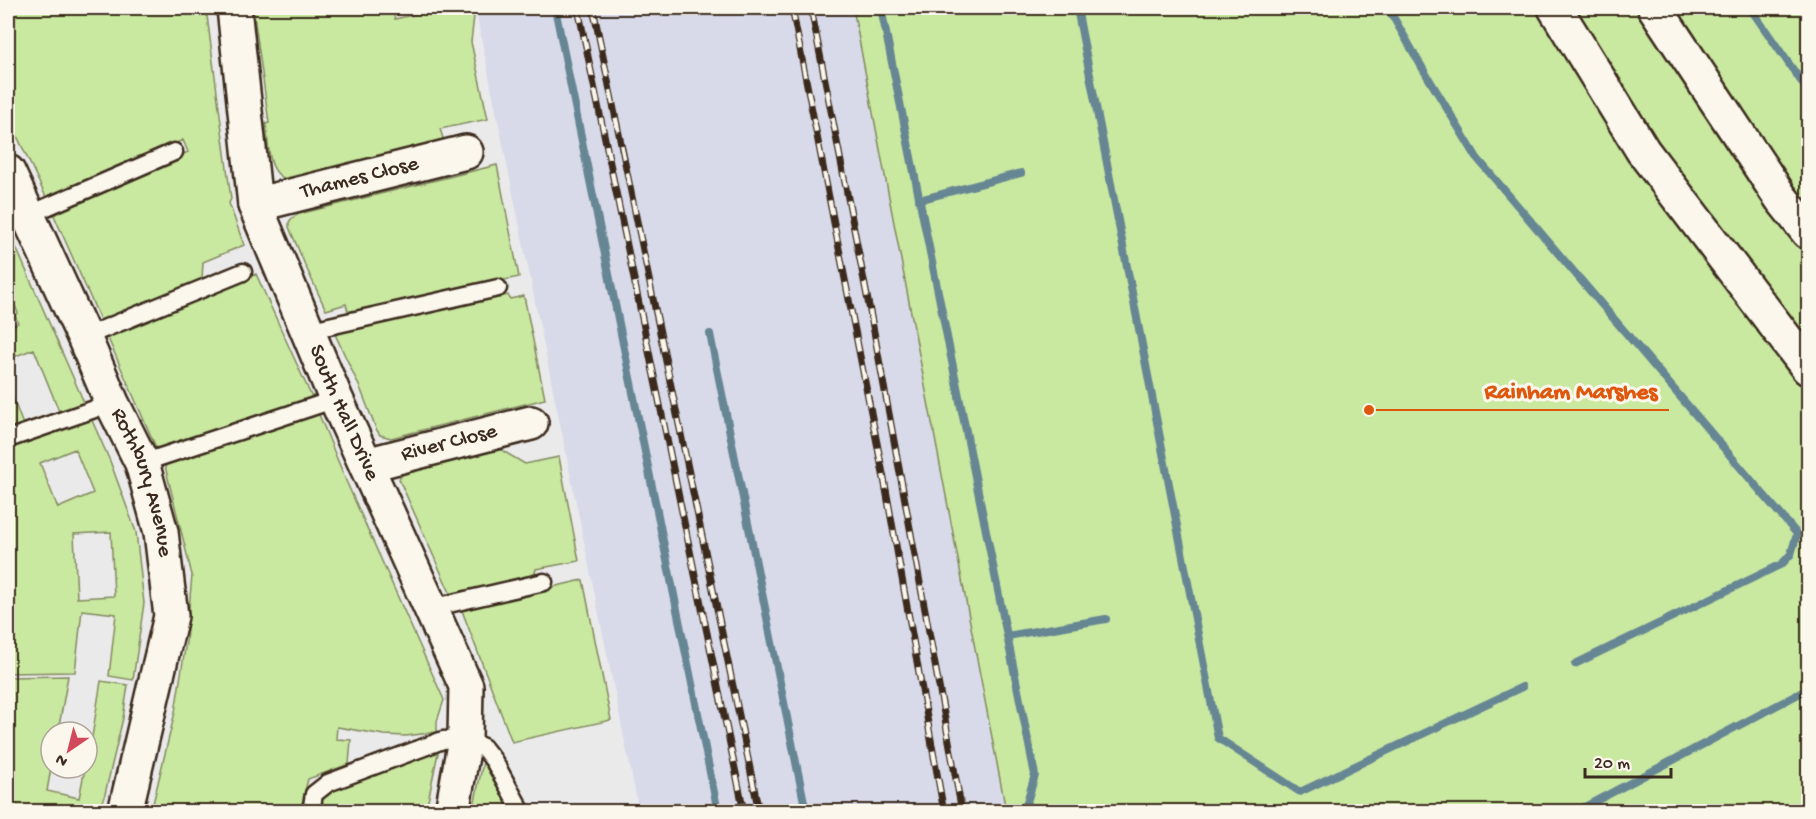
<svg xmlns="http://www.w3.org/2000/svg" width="1816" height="819" font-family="'Gochi Hand',sans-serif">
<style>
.built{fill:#d8dae9}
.green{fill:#c9e8a0;stroke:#82895f;stroke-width:1.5;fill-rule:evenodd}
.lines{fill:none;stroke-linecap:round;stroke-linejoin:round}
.stream{stroke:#668694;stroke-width:8}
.lane-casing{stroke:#3b2a1e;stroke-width:21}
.street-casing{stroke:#3b2a1e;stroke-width:38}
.highway-casing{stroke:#3b2a1e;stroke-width:38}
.lane{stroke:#fbf7ec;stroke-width:16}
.street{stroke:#fbf7ec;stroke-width:33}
.highway{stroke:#fbf7ec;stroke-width:33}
.rail-casing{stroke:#3b2a1e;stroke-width:7}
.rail{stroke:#fbf7ec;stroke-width:4.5;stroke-dasharray:14;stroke-linecap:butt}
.labels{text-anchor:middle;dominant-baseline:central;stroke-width:6;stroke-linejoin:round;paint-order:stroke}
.street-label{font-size:22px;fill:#3b2a1e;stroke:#fbf7ec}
.leader{fill:none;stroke:#df570d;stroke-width:2}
.callout-dot{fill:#df570d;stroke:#fbf7ec;stroke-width:2}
.callout-label{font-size:24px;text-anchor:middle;font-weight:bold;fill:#df570d;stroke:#fbf7ec;stroke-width:6;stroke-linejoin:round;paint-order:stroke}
</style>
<rect width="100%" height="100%" fill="#ebeaeb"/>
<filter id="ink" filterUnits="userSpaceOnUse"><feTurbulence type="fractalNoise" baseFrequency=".0167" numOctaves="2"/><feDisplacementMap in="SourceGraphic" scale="12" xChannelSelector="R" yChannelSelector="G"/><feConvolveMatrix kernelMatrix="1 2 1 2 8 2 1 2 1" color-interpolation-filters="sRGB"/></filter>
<g filter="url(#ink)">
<!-- built -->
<path class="built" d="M 475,8 L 853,8 L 1006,811 L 639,811 Z"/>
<!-- green -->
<path class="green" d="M 8,8 L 206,8 L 231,199 L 229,203 L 244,245 L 203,262 L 202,279 L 200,282 L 103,326 L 52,211 L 188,152 L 183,140 L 47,199 L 8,117 Z
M 253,8 L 322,8 L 323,12 L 345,8 L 392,9 L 395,19 L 432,10 L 431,8 L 475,8 L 471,42 L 488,119 L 440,129 L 443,138 L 442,143 L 291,180 C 266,177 269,144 266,124 L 269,123 Z
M 853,8 L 1808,8 L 1808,811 L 1006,811 Z
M 497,165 L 519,277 L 436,294 L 349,315 L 346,304 L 326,310 L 305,265 L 289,227 L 289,222 L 292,218 L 299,214 Z
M 8,229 L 86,407 L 61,416 L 34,349 L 8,359 L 8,328 L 18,323 L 15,315 L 18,313 L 10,293 L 8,293 Z
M 256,274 L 314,402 L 158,452 L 107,336 Z
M 508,295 L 510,299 L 524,296 L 545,399 L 391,438 L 380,435 L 376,429 L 361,390 L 334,332 Z
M 8,385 L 25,430 L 8,436 Z
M 318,412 L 347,483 L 444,700 L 437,721 L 437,732 L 406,736 L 384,735 L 337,727 L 336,739 L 351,740 L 349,764 L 308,779 L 300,811 L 151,812 L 175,712 L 186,642 L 192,575 L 164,462 Z
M 90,416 L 110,461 L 136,532 L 144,603 L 133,680 L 109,676 L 116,614 L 82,610 L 75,672 L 8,673 L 8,446 ZM 75,449 L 93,493 L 58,508 L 40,463 ZM 111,532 L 114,596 L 77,598 L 74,534 Z
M 498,448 L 525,464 L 559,457 L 579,561 L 536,569 L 534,577 L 451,595 L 399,479 L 408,468 Z
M 583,580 L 611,720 L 512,742 L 461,608 Z
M 68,676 L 58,732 L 51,732 L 51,768 L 47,791 L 79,798 L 85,768 L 87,768 L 101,681 L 128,685 L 123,718 L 101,811 L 8,811 L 8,677 Z
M 439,748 L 426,811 L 317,812 L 324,792 Z
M 483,762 L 511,811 L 473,811 Z"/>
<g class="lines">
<!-- stream -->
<path class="stream" d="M 555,8 L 718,812
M 881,8 L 1035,775 L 1024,812
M 1077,8 L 1218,738 L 1300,792 L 1522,687
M 1388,8 L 1423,69 L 1477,158 L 1797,534 L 1791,554 L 1782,564 L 1575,664
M 1750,8 L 1808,91
M 919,200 L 1021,173
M 710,334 L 806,812
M 1007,636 L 1106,619
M 1575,812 L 1808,689
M 1806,812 L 1808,810"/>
<!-- lane casing -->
<g class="lane-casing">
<path id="lane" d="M 28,215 L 174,152
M 307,331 L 498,288
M 84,337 L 243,272
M 8,439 L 112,403
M 142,463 L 336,399
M 431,608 L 544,582
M 311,812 L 314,794 L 328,783 L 443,740 L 465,739 L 483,747 L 494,761 L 522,812"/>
</g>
<!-- street casing -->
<g class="street-casing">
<g id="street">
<path id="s1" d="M 234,8 L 255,205 L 336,399 L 466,686 L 465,739 L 452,812"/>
<path id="s2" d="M 8,172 L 84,337 L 112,403 L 142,463 L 161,532 L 171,616 L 125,812"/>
<path id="s3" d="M 255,205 L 466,152"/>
<path id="s4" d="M 366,465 L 531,423"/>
</g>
</g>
<!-- highway casing -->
<g class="highway-casing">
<path id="highway" d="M 1555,8 L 1643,151 L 1808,368
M 1655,8 L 1781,198 L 1808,232"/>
</g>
<!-- lane -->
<use href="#lane" class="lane"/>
<!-- street -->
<use href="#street" class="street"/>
<!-- highway -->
<use href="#highway" class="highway"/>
<!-- rail casing -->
<g class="rail-casing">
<path id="rail" d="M 578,8 L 744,812
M 593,8 L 759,812
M 792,8 L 885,484 L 944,812
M 811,8 L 875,337 L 962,812"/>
</g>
<!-- rail -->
<use href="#rail" class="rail"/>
</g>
</g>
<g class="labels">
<!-- street labels -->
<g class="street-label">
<text stroke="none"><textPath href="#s3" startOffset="108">Thames Close</textPath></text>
<text stroke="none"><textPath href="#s1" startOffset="424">South Hall Drive</textPath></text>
<text stroke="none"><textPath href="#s4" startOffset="86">River Close</textPath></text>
<text stroke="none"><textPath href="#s2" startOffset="339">Rothbury Avenue</textPath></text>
</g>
</g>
<!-- callouts -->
<path class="leader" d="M1369 410L1472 410H1669"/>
<circle class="callout-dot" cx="1369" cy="410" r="6"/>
<g class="callout-label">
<text x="1571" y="398">Rainham Marshes</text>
</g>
<!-- margin -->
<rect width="1816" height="819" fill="none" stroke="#fbf7ec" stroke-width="30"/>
<rect x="15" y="15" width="1786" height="789" fill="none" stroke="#3b2a1e" stroke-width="2" filter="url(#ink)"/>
<!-- north arrow -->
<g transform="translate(69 750) rotate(215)"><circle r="28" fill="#fbf7ec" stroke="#aea59a" stroke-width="1.5"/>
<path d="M0-4.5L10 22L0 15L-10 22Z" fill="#d1495b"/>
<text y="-9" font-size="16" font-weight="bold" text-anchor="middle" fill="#3b2a1e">N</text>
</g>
<!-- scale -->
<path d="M1585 768v9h86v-9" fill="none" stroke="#3b2a1e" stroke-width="3"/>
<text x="1594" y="768" font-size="18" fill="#3b2a1e" stroke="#fbf7ec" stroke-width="4.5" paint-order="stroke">20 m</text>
</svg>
